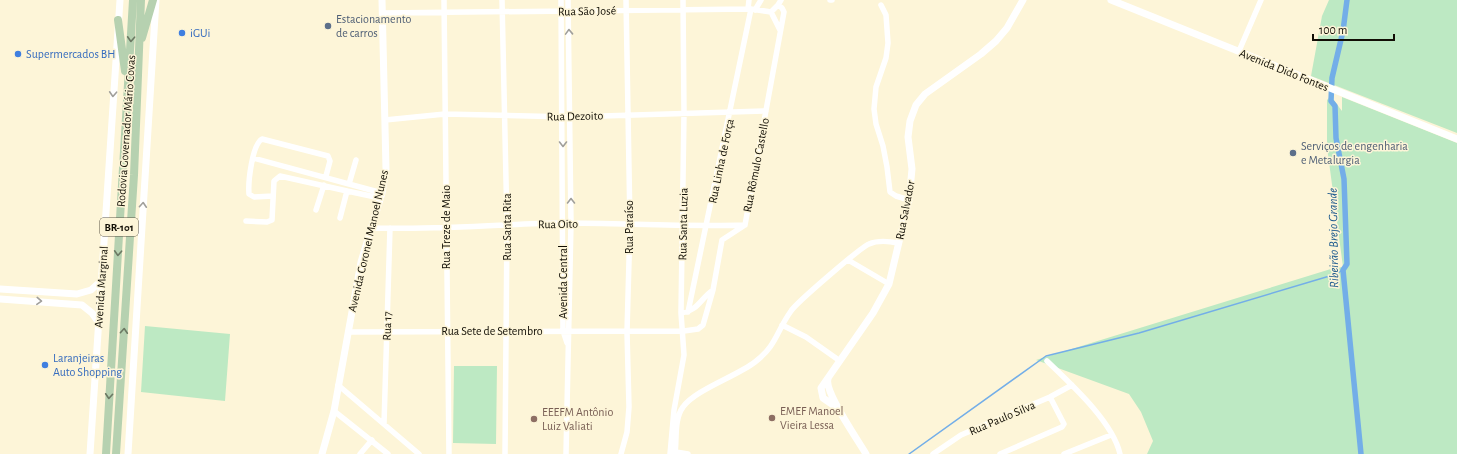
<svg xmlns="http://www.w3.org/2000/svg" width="1457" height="454" font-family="'Alegreya Sans',sans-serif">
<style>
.green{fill:#bde9c3}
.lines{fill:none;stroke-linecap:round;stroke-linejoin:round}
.stream{stroke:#73aee8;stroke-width:1.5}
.canal{stroke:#73aee8;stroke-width:5.5}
.minor{stroke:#fff;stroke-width:5.5}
.tertiary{stroke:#fff;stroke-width:7}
.primary{stroke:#b6d1b0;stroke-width:8}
.oneway{stroke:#a09f9b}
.oneway2{stroke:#6c7963}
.service-dot{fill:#5c6f8a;stroke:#fdf5d8;stroke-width:1.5}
.shop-dot{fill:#3f7fe0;stroke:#fdf5d8;stroke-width:1.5}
.education-dot{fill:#8d6e63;stroke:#fdf5d8;stroke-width:1.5}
.labels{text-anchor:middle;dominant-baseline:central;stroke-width:3;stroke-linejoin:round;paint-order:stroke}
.shield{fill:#fdf5d8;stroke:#585344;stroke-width:1}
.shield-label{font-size:11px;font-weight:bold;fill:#110e05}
.street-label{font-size:12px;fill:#110e05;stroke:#fdf5d8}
.service-label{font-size:12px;fill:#4e5e75;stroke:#fdf5d8;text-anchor:start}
.shop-label{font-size:12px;fill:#366cbe;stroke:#fdf5d8;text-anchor:start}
.education-label{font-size:12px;fill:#785e54;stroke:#fdf5d8;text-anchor:start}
.water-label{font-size:13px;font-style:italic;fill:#17568c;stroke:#fdf5d8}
</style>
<rect width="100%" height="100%" fill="#fdf5d8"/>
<!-- green -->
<path class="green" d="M 1329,0 L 1457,0 L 1457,133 L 1311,76 L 1322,16 Z
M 1342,97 L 1457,143 L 1457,454 L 1147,454 L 1153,441 L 1141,412 L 1129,394 L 1036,360 L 1334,268 L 1343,267 L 1327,147 L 1327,100 L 1329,98 L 1333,99 L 1342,111 Z
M 145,326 L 230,334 L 225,401 L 141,392 Z
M 454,366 L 497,366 L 496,444 L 453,443 Z"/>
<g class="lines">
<!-- stream -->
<path class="stream" d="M 909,454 L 1046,356 L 1139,333 L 1333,275 L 1343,270"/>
<!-- canal -->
<path class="canal" d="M 1347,0 L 1343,31 L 1332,78 L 1331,101 L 1335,106 L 1336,138 L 1344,179 L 1347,264 L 1343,270 L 1361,454"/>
<!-- minor -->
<path class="minor" d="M 444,0 L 449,454
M 502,0 L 507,225 L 505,454
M 561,0 L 563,331 L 567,343
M 830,0 L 832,0
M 778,5 L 781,0
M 881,5 L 886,15 L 888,43 L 886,58 L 876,87 L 874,109 L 876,124 L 883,146 L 887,167 L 890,192 L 896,196 L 909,200
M 748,9 L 749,0
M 755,10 L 761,0
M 771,12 L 780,30
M 382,13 L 751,9 L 771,12 L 778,5 L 782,8 L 784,12 L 745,225 L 722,240 L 713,290 C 700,299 699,310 681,313
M 1239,51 L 1261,0
M 385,120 L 445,114 L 570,117 L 766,111
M 253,158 L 382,193
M 349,184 L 356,160
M 347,191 L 380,198
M 273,196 L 254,197 L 249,194 C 248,182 252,145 262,139 L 328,156 L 330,161 L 326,176
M 316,210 L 324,185
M 246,221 L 267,222 L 272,220 L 274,181 L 280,176 L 347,191 L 340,218
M 370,228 C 434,230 498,224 562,223 C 623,223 684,227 745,225
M 848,260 L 889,284
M 688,312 L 751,9
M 782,325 L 806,337 L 840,361
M 348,332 L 684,331 L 698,329 L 703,325 L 713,290
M 1047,361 C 1071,384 1113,422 1120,454
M 338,385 L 419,454
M 334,411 L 388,454
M 384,424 L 390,228
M 676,452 L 688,454
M 360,454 L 372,440
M 566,454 L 571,223 L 568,0
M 621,454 L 627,432 L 629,407 L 627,332 L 630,225 L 626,0
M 670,454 L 674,410 L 684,355 L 681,313 L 684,113 L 683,0
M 675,454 C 677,439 674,419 683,407 C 695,390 737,376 755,362 C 777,345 776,332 791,311 C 796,303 861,247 869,244 C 878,240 888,241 898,243
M 933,454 L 961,435 L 1050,397 L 1072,385
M 1000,454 L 1062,427 L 1064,424 L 1050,397
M 1064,454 L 1111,435"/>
<!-- tertiary -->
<path class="tertiary" d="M 1111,0 L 1457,139
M 0,289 L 77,294 L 91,290 L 102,280
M 0,299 L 82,305 L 92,313 L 99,323
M 828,379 C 824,392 858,440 866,454
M 839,409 L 823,398 L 821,388 L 873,313 L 889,284 L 909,200 L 912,169 L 908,137 L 910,121 L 916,105 L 925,94 L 981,54 L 996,41 L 1007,28 L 1023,0
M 90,454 L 120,0
M 128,454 L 156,0
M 322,454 L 334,411 L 361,262 L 382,193 L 386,169 L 382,0"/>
<!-- primary -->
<path class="primary" d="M 118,20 L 125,71
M 142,38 L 153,0
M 106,454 L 133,0
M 116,454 L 134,175 L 141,0"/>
</g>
<!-- one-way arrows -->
<defs><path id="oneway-chevron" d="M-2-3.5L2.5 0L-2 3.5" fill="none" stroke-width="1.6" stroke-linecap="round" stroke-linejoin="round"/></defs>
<g class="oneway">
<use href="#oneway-chevron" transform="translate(569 32) rotate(-92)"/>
<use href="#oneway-chevron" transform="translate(113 94) rotate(93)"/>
<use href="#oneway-chevron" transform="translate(563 144) rotate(90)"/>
<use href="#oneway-chevron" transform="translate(571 201) rotate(-90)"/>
<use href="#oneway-chevron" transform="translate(143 205) rotate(-86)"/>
<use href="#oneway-chevron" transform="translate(39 301) rotate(3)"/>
</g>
<g class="oneway2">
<use href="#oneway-chevron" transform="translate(131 39) rotate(93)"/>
<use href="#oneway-chevron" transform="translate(118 253) rotate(93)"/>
<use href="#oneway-chevron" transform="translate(124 331) rotate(-86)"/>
<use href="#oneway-chevron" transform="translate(109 396) rotate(94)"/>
</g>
<!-- markers -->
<g class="service-dot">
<circle cx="328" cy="26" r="4"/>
<circle cx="1293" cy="153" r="4"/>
</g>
<g class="shop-dot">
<circle cx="182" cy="33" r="4"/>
<circle cx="18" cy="54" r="4"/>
<circle cx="45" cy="365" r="4"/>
</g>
<g class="education-dot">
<circle cx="772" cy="418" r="4"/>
<circle cx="534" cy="419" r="4"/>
</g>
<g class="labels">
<!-- shield labels -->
<rect class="shield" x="100" y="218" width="38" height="18" rx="3"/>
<g class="shield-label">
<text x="119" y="227">BR-101</text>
</g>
<!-- street labels -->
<g class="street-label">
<text transform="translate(587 11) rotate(-1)">Rua São José</text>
<text transform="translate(1284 70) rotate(22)">Avenida Dido Fontes</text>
<text transform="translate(575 116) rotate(-1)">Rua Dezoito</text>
<text transform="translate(126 131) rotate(-86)">Rodovia Governador Mário Covas</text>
<text transform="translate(721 161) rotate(-78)">Rua Linha de Força</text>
<text transform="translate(756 165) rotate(-79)">Rua Rômulo Castello</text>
<text transform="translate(905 210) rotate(-79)">Rua Salvador</text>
<text transform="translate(558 224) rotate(-1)">Rua Oito</text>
<text transform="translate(683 224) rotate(-89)">Rua Santa Luzia</text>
<text transform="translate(446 227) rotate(-90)">Rua Treze de Maio</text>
<text transform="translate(507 227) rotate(-90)">Rua Santa Rita</text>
<text transform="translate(629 227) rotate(-90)">Rua Paraíso</text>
<text transform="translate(368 241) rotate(-77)">Avenida Coronel Manoel Nunes</text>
<text transform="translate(563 282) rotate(-90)">Avenida Central</text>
<text transform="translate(101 287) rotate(-86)">Avenida Marginal</text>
<text transform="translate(387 326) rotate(-88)">Rua 17</text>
<text x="492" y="331">Rua Sete de Setembro</text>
<text transform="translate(1002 418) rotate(-23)">Rua Paulo Silva</text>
</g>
<!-- service labels -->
<g class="service-label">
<text x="336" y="19">Estacionamento<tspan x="336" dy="14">de carros</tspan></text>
<text x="1301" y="146">Serviços de engenharia<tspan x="1301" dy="14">e Metalurgia</tspan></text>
</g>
<!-- shop labels -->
<g class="shop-label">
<text x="190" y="33">iGUi</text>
<text x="26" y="54">Supermercados BH</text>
<text x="53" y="358">Laranjeiras<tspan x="53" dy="14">Auto Shopping</tspan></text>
</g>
<!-- education labels -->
<g class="education-label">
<text x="780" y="411">EMEF Manoel<tspan x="780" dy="14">Vieira Lessa</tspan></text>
<text x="542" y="412">EEEFM Antônio<tspan x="542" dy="14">Luiz Valiati</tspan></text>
</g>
<!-- water labels -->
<g class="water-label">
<text transform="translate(1334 238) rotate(-91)">Ribeirão Brejo Grande</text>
</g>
</g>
<!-- scale -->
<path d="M1313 34v6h81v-6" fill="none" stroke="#110e05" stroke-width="2"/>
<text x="1319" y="34" font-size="12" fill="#110e05" stroke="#fdf5d8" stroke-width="3" paint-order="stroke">100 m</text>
</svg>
